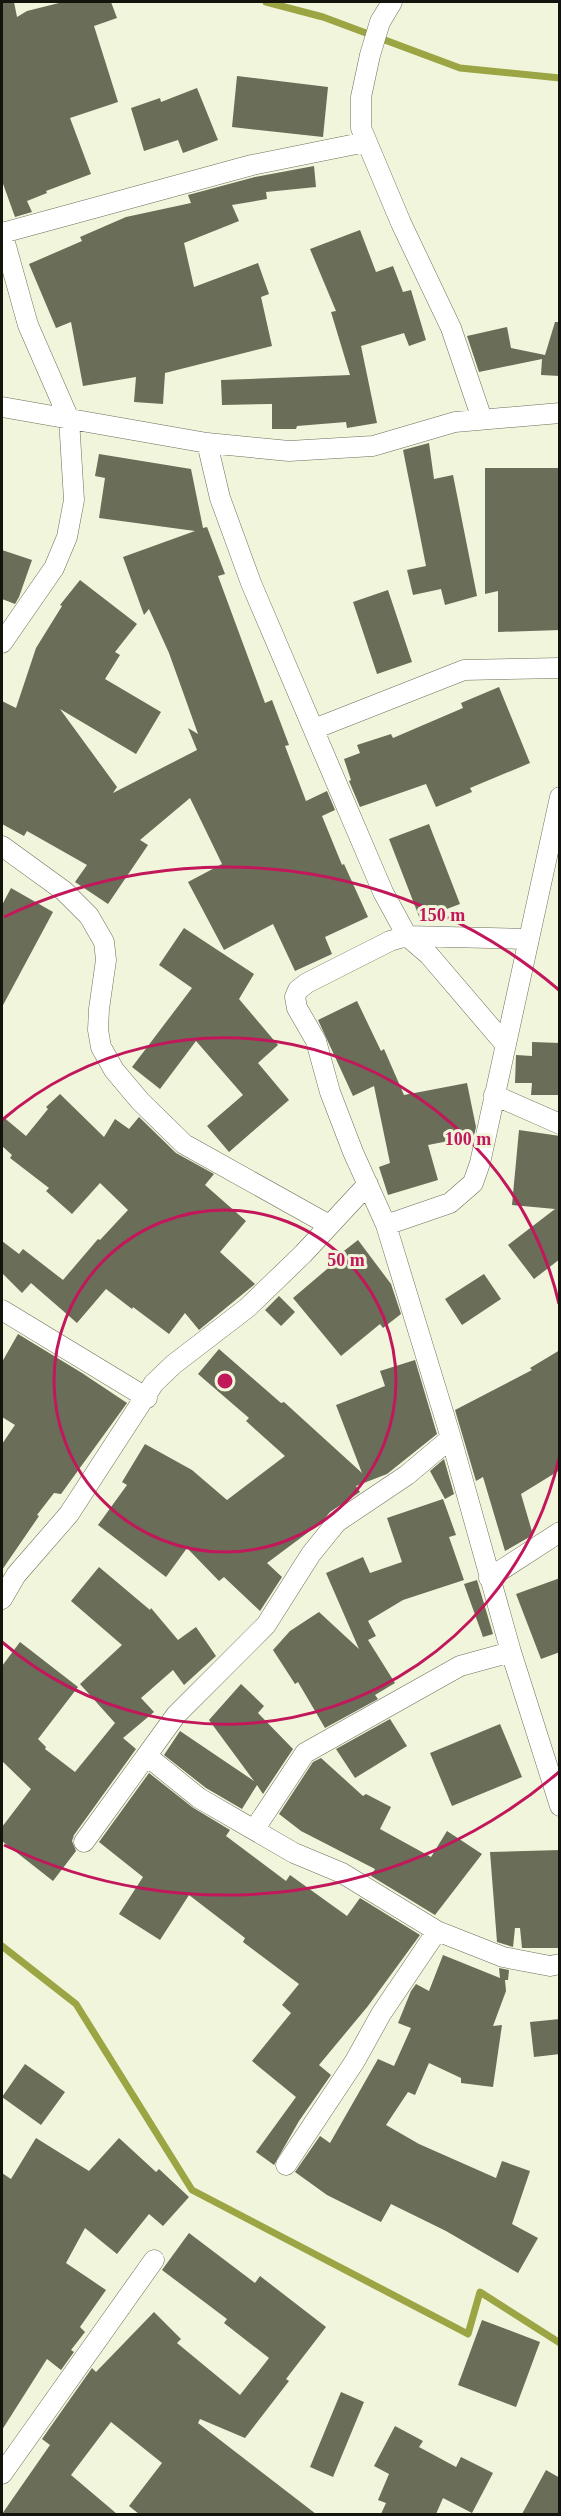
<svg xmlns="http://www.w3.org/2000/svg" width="561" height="2516" font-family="'Times New Roman',serif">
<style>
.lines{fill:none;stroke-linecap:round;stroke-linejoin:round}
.stream{stroke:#9ca544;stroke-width:7}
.building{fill:#6a6d57}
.minor-casing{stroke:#6c6f59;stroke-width:21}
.minor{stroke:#fff;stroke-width:20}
.ring{fill:none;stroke:#c2185b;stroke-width:3}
.centre{fill:#c2185b;stroke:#f1f5db;stroke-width:3}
.ring-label{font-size:18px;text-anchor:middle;font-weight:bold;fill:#c2185b;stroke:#f1f5db;stroke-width:6;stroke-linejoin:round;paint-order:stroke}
</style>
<rect width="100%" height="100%" fill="#f1f5db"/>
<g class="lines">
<!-- stream -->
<path class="stream" d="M 266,2 L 323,17 L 460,68 L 560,78
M 2,1946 L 76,2004 L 192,2190 L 468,2334 L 480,2292 L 560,2343"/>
</g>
<!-- building -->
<path class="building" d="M 2,2 L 14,2 L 17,17 L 27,11 L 63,2 L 111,2 L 117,18 L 94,26 L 118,102 L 70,118 L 91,174 L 46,191 L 47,193 L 27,201 L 32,212 L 15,217 L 2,181 Z
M 237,76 L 328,87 L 323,137 L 232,127 Z
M 197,88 L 218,140 L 183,153 L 178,140 L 144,151 L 131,108 L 160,98 L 161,102 Z
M 314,166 L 316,187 L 266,192 L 267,199 L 232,205 L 239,221 L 184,243 L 194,287 L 258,263 L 269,294 L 261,297 L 272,346 L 165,373 L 163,404 L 134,402 L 136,377 L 83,386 L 71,322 L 56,328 L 29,264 L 82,241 L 80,237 L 126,217 L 191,203 L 188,195 L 255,177 Z
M 360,230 L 376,272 L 393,266 L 403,292 L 411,290 L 426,340 L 409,346 L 404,333 L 361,346 L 377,423 L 347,428 L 346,422 L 297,426 L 296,429 L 272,429 L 272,404 L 222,405 L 221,380 L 350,375 L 331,312 L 336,311 L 310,249 Z
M 555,322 L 560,322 L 560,376 L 541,375 L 542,359 L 479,372 L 467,336 L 507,327 L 511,348 L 545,355 Z
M 429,443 L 434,479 L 453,475 L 477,596 L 445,605 L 441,589 L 413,595 L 407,570 L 426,566 L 403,450 Z
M 99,454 L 191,469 L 203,528 L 207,527 L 225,574 L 218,576 L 265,703 L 272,700 L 289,745 L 285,746 L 306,801 L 327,791 L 335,810 L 322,816 L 342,865 L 344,864 L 368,917 L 325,937 L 332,954 L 295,971 L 273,924 L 224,950 L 188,882 L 222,864 L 190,798 L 140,840 L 148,845 L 108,904 L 75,882 L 87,865 L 27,831 L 24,836 L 2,824 L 2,701 L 16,708 L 36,648 L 62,606 L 60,605 L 80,580 L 137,624 L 115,652 L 120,655 L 105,679 L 161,712 L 136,754 L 60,709 L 117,787 L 113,793 L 197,750 L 188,728 L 198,734 L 169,653 L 149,609 L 144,615 L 123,557 L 195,531 L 99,518 L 105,478 L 95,476 Z
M 485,468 L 560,468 L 560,630 L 498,632 L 498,591 L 485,594 Z
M 2,550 L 32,560 L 19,597 L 15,604 L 2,599 Z
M 388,590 L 412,662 L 377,674 L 353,602 Z
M 499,687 L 530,763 L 470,788 L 472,792 L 436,807 L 426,784 L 360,807 L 349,781 L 351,780 L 344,759 L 360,753 L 357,745 L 391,734 L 393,738 L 463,708 L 461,703 Z
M 429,824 L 460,904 L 420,919 L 389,839 Z
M 11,888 L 53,912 L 2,1007 L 2,905 Z
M 184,928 L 254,974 L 239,999 L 278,1045 L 258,1063 L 289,1100 L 229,1152 L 207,1126 L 243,1095 L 196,1041 L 160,1089 L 132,1067 L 192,988 L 159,965 Z
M 357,1001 L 381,1051 L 384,1049 L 404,1095 L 467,1083 L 476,1127 L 474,1136 L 428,1145 L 438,1180 L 388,1195 L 379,1167 L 390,1163 L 374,1086 L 353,1096 L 318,1020 Z
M 532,1042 L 560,1043 L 560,1095 L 531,1095 L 532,1083 L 515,1083 L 516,1055 L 532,1056 Z
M 60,1094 L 104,1137 L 115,1119 L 129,1129 L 139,1117 L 176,1153 L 214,1174 L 205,1185 L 246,1221 L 220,1252 L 255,1284 L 199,1330 L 185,1313 L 169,1334 L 133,1307 L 132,1309 L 106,1289 L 77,1323 L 31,1283 L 22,1293 L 2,1273 L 2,1241 L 19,1254 L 23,1249 L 63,1280 L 98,1239 L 100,1240 L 128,1210 L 100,1183 L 72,1214 L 46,1191 L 49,1188 L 10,1158 L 12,1155 L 2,1146 L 2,1116 L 26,1136 L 48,1109 L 46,1107 Z
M 519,1130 L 560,1136 L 560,1259 L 534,1279 L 508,1245 L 555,1209 L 512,1205 Z
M 358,1240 L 391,1284 L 401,1314 L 383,1328 L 380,1324 L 341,1356 L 293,1298 L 333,1264 L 331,1261 Z
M 484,1274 L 501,1299 L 462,1325 L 445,1299 Z
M 279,1296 L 295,1312 L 281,1326 L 265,1310 Z
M 18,1334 L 82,1373 L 127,1403 L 61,1494 L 54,1493 L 37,1515 L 39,1516 L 2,1570 L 2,1444 L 15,1425 L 2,1417 L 2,1362 Z
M 219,1349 L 281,1403 L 284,1402 L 362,1473 L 336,1405 L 385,1386 L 380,1371 L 415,1360 L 437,1434 L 387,1474 L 356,1486 L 360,1492 L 330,1512 L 322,1522 L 267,1563 L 282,1577 L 260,1611 L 224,1577 L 219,1581 L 187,1548 L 166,1577 L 98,1525 L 127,1485 L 122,1482 L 145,1444 L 192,1470 L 227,1500 L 285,1456 L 246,1421 L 249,1418 L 198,1374 Z
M 560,1350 L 560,1470 L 521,1494 L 533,1535 L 505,1551 L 483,1477 L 476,1481 L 455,1410 L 532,1370 L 530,1368 Z
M 444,1459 L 454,1494 L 445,1499 L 430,1471 Z
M 443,1499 L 456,1535 L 449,1537 L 464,1580 L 403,1600 L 368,1621 L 376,1636 L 368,1640 L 395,1683 L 375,1695 L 378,1699 L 325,1728 L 298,1682 L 295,1684 L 273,1650 L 290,1631 L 319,1612 L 359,1649 L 326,1573 L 363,1557 L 370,1573 L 402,1562 L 387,1518 Z
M 99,1567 L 150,1610 L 151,1608 L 178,1640 L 196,1627 L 216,1656 L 184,1685 L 173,1670 L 141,1698 L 154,1712 L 123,1738 L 136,1749 L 74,1835 L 72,1841 L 76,1851 L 53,1881 L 2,1841 L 2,1827 L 31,1789 L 2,1761 L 2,1666 L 20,1642 L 78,1687 L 38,1739 L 46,1747 L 45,1749 L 75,1772 L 115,1723 L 80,1684 L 122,1645 L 71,1601 Z
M 560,1578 L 560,1652 L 541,1659 L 516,1594 Z
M 477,1580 L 493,1634 L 483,1637 L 464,1584 Z
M 241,1684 L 264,1706 L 258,1713 L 293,1749 L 263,1794 L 257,1785 L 242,1809 L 206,1788 L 164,1755 L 180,1731 L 254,1781 L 209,1720 Z
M 390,1719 L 407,1746 L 355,1778 L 336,1749 Z
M 500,1724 L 522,1777 L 452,1806 L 430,1753 Z
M 321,1758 L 363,1796 L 366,1794 L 391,1807 L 380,1829 L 431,1857 L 447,1831 L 482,1854 L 435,1915 L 371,1876 L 375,1869 L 301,1831 L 279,1814 L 313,1762 Z
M 149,1773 L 192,1807 L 230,1830 L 226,1836 L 286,1881 L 290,1875 L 347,1916 L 360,1898 L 420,1935 L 368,2006 L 319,2065 L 331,2075 L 299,2121 L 274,2165 L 256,2152 L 296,2097 L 252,2061 L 291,2013 L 282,2005 L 299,1984 L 243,1942 L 245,1938 L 189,1895 L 160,1940 L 119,1914 L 143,1877 L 99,1842 Z
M 560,1850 L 560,1948 L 522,1948 L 520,1928 L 515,1928 L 513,1947 L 497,1942 L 490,1852 Z
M 443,1955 L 500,1978 L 499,1968 L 509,1970 L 508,1980 L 505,1980 L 506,1991 L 493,2026 L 502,2025 L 493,2087 L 461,2083 L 461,2078 L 429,2063 L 415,2095 L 408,2092 L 386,2125 L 419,2144 L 496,2178 L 502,2161 L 530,2171 L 512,2224 L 538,2238 L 518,2273 L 446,2231 L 391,2204 L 381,2222 L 327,2195 L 295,2172 L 320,2136 L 330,2143 L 378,2059 L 394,2066 L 411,2028 L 398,2023 L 411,1991 L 416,1984 L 429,1991 Z
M 560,2019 L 560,2054 L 534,2057 L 530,2022 Z
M 25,2064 L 65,2092 L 41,2125 L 2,2097 Z
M 36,2138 L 89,2171 L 119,2138 L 156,2172 L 159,2169 L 189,2197 L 163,2226 L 149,2214 L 117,2254 L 85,2228 L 66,2263 L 106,2290 L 80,2327 L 85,2332 L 71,2350 L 74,2352 L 61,2370 L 47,2359 L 2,2430 L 2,2173 L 11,2179 Z
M 189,2233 L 255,2283 L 260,2276 L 326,2327 L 286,2379 L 289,2381 L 245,2438 L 200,2419 L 198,2423 L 316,2514 L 139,2514 L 129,2506 L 162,2463 L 111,2422 L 71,2475 L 117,2514 L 2,2514 L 50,2445 L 42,2439 L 92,2368 L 96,2372 L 154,2312 L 181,2339 L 177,2343 L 240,2395 L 269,2358 L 224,2323 L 227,2319 L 162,2270 Z
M 482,2320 L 540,2342 L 516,2407 L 458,2385 Z
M 341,2392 L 364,2402 L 333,2477 L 310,2467 Z
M 395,2426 L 423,2441 L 419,2447 L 456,2467 L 461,2457 L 493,2473 L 472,2513 L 443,2498 L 436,2514 L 381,2514 L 386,2503 L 378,2500 L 389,2474 L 374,2466 Z
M 546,2470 L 560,2478 L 560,2514 L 522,2514 Z"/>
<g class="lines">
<!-- minor casing -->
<g class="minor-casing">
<path id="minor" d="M 392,2 L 380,22 L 370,55 L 361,97 L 361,128 L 401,223 L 451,328 L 482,419
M 2,232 L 28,325 L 69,419 L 74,500 L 67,537 L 54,568 L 2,643
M 2,233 L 252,165 L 366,142
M 2,407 L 207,443 L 289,451 L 373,446 L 455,422 L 560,413
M 207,443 L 220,498 L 251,583 L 383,892 L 407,936 L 429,955 L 505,1044
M 314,729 L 464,670 L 560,668
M 2,846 L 64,891 L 89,916 L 104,942 L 106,960 L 99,1009 L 98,1030 L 101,1047 L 114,1070 L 140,1101 L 184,1144 L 329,1225
M 527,939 L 407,936 L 390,941 L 307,983 L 298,990 L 295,997 L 297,1008 L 316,1041 L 330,1092 L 353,1152 L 386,1225 L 451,1438 L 511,1652 L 560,1806
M 494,1095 L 560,1124
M 386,1225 L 450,1203 L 473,1183 L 480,1163 L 560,797
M 2,1310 L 147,1398
M 489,1578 L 560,1532
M 2,1599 L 16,1575 L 69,1514 L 154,1383 L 174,1364 L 247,1308 L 303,1254 L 368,1184
M 147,1756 L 199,1798 L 294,1853 L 342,1873 L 437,1931 L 503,1957 L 550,1966 L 560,1964
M 254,1830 L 305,1753 L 460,1666 L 511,1652
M 84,1842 L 176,1715 L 266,1625 L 311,1554 L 337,1522 L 407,1475 L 451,1438
M 286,2165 L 355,2061 L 381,2014 L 437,1931
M 2,2474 L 154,2260"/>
</g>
<!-- minor -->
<use href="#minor" class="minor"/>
</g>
<!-- distance rings -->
<g class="ring">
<circle cx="225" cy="1381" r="171"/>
<path d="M559 1458A343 343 0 0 1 2 1642M2 1120A343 343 0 0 1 559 1304"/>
<path d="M559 1772A514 514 0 0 1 4 1845M4 917A514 514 0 0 1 559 990"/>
</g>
<circle cx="225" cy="1381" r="9" class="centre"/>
<g class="ring-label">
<text x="442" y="921">150 m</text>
<text x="468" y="1145">100 m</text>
<text x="346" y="1266">50 m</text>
</g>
<!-- border -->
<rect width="561" height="2516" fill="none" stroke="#13140b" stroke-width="6"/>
</svg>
